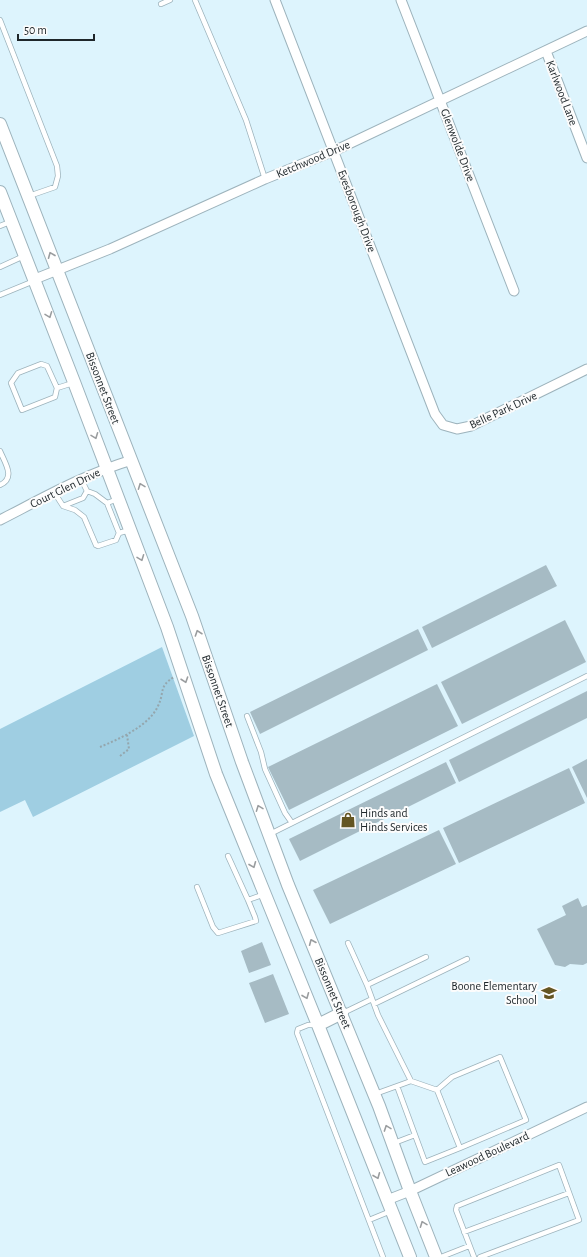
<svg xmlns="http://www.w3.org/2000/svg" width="587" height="1257" font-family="'Alegreya Sans',sans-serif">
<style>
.green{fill:#9fcee2}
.building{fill:#a6bbc4}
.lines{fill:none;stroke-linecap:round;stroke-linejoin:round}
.service-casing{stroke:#9db3bc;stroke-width:6}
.minor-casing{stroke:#9db3bc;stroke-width:11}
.secondary-casing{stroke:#9db3bc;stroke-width:14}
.path{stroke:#94a6ad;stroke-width:2;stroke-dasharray:2 2;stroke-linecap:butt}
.service{stroke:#fff;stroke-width:4.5}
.minor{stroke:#fff;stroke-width:9}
.secondary{stroke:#fff;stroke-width:12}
.oneway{stroke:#9a9d9f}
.labels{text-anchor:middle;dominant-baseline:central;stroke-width:4;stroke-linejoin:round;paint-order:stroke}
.street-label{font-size:12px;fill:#1e262a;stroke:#fcfcfc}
.poi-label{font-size:12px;fill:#1e262a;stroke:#fcfcfc;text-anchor:start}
</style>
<rect width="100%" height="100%" fill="#ddf4fd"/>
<!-- green -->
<path class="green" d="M 162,647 L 194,736 L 33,817 L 25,800 L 0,812 L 0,729 Z"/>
<!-- building -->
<path class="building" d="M 546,565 L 557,586 L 432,648 L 422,627 Z
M 565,620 L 586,662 L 462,724 L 441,682 Z
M 418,629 L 428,650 L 260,734 L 250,712 Z
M 437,684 L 458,726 L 289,810 L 268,767 Z
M 587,691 L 587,718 L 459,782 L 449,760 Z
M 587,759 L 587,798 L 572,767 Z
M 446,762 L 456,783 L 300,861 L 289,839 Z
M 569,768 L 585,803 L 459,863 L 443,828 Z
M 439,830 L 456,864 L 330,924 L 313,890 Z
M 578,898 L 582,907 L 587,905 L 587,963 L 583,965 L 570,964 L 565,967 L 555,965 L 537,929 L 566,915 L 562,906 Z
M 262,942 L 271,965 L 249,973 L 241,951 Z
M 273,974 L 289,1014 L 265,1023 L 249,983 Z"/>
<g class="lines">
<!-- service casing -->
<g class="service-casing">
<path id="service" d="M 195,0 L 246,120 L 265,179
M 161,4 L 170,0
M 0,20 L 57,166 L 58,176 L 55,187 L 29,196
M 0,226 L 10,222
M 0,267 L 24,256
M 0,295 L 34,281
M 57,388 L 47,366 L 41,364 L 18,373 L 11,383 L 22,410 L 55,397 L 57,388 L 73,383
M 0,451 C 5,463 16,478 0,485
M 81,479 L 87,491 L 95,494 L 107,503 L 118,499
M 54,492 L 63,506 L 75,510 L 84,517 L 96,545 L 98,546 L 116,540 L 119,533
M 107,503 L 119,533 L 130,530
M 63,506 L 83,498 L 87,491
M 247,716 L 261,752 L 265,769 L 285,813 L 292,823
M 270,834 L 587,676
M 228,856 L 248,900
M 197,887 L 213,927 L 218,933 L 256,921 L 255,917 L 248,900 L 265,894
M 348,943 L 367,985 L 378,1015 L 411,1081
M 367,985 L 426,957
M 374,1004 L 467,959
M 343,1013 L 372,999
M 316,1025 L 308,1025 L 298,1029 L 297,1033 L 383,1257
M 437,1090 L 452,1077 L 500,1057 L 526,1120 L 460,1148
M 375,1094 L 411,1081 L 437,1090 L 460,1148 L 425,1162 L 397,1086
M 394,1143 L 415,1135
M 369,1220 L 391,1211
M 464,1232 L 569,1193
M 441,1257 L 469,1246
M 474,1257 L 456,1210 L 457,1206 L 559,1165 L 579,1220 L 480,1257"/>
</g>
<!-- minor casing -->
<g class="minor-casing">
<path id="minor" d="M 275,0 L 435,414 L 443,425 L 457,429 L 471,426 L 587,369
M 401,0 L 514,291
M 546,51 L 587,158
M 35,279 L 110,249 L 265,179 L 334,151 L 587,31
M 0,520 C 43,498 85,474 132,460
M 387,1200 L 410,1191 L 587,1107"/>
</g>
<!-- secondary casing -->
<g class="secondary-casing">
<path id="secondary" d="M 0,124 L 192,616 L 242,762 L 288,885 L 379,1106 L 410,1191 L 436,1257
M 0,192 L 74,382 L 167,627 L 216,774 L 318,1025 L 410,1257
M 318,1025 L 342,1013"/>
</g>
<!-- path -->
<path class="path" d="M 100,747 C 119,739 149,726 158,706 C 165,692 158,687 174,677
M 120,756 L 129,749 L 127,735"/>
<!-- service -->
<use href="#service" class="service"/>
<!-- minor -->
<use href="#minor" class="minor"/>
<!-- secondary -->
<use href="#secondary" class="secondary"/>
</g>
<!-- one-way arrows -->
<defs><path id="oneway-chevron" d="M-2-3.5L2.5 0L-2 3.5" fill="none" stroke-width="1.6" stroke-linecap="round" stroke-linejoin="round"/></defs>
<g class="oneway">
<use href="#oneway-chevron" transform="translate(51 255) rotate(-112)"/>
<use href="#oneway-chevron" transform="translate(49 315) rotate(69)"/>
<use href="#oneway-chevron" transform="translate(95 436) rotate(69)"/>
<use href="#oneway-chevron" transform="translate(141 486) rotate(-111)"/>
<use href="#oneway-chevron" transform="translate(141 558) rotate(69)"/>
<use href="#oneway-chevron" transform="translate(198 633) rotate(-109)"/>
<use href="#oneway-chevron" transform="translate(185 680) rotate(71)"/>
<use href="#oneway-chevron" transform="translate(259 808) rotate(-111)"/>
<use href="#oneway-chevron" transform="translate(253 865) rotate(68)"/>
<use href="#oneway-chevron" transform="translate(312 942) rotate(-113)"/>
<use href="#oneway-chevron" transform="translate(306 996) rotate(68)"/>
<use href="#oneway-chevron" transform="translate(387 1128) rotate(-110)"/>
<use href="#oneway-chevron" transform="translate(377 1176) rotate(68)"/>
<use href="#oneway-chevron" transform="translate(423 1224) rotate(-111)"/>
</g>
<!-- icons -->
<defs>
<g id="shop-bare" transform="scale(1.2)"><path d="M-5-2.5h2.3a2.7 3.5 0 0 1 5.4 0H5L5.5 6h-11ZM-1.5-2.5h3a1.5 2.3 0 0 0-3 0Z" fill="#645522" stroke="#fcfcfc" stroke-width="2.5" paint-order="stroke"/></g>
<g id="school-bare" transform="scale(1.2)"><path d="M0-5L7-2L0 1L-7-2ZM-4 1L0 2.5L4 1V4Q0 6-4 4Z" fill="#645522" stroke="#fcfcfc" stroke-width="2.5" paint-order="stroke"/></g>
</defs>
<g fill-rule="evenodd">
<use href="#shop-bare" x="348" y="820"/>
<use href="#school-bare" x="549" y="993"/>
</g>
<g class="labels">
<!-- street labels -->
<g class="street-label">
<text transform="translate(562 93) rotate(69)">Karlwood Lane</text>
<text transform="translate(458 145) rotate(69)">Glenwolde Drive</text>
<text transform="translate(313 159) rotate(-23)">Ketchwood Drive</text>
<text transform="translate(357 211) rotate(69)">Evesborough Drive</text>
<text transform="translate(103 388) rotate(69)">Bissonnet Street</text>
<text transform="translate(503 410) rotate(-25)">Belle Park Drive</text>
<text transform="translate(65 488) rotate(-26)">Court Glen Drive</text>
<text transform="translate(218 691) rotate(71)">Bissonnet Street</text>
<text transform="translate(333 993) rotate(67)">Bissonnet Street</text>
<text transform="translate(487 1154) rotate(-25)">Leawood Boulevard</text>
</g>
<!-- poi labels -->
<g class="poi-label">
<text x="360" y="813">Hinds and<tspan x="360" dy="14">Hinds Services</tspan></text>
<text x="537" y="986" text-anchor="end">Boone Elementary<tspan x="537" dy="14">School</tspan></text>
</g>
</g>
<!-- scale -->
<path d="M18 34v6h76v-6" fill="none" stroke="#1e262a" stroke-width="2"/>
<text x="24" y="34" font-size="12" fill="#1e262a" stroke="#fcfcfc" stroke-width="3" paint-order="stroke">50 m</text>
</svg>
